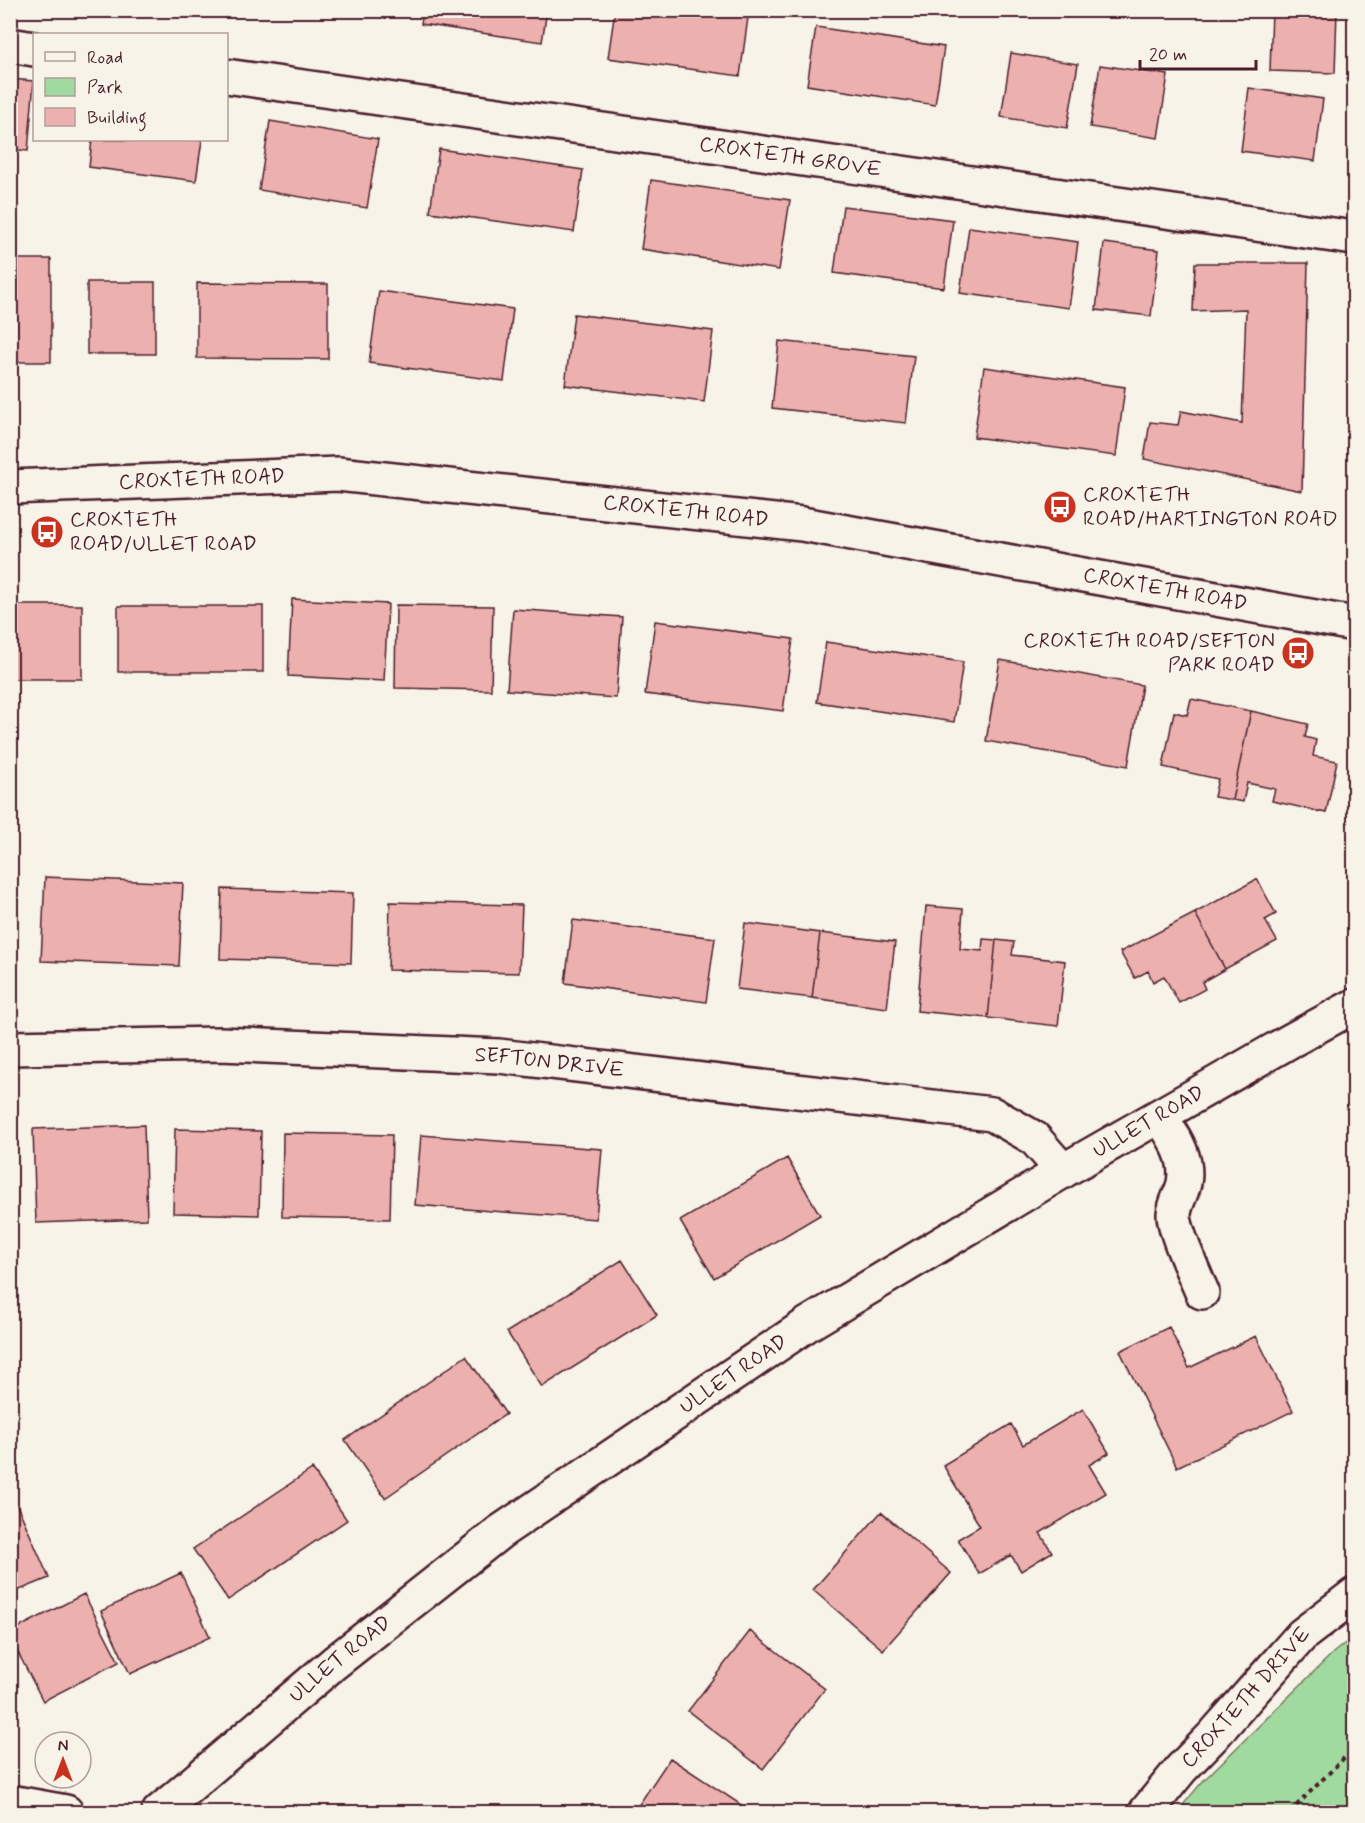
<svg xmlns="http://www.w3.org/2000/svg" width="1365" height="1823" font-family="Mynerve,sans-serif">
<style>
.green{fill:#a1da9f;stroke:#767c65;stroke-width:1.5}
.building{fill:#ecb1af;stroke:#4a1f2b;stroke-width:1.5}
.lines{fill:none;stroke-linecap:round;stroke-linejoin:round}
.minor-casing{stroke:#4a1f2b;stroke-width:38}
.major-casing{stroke:#4a1f2b;stroke-width:38}
.path{stroke:#4a1f2b;stroke-width:4;stroke-dasharray:4.5 4.5;stroke-linecap:butt}
.minor{stroke:#f7f3e8;stroke-width:33}
.major{stroke:#f7f3e8;stroke-width:33}
.labels{text-anchor:middle;dominant-baseline:central;stroke-width:6;stroke-linejoin:round;paint-order:stroke}
.street-label{font-size:21px;fill:#4a1f2b;stroke:#f7f3e8}
.poi-label{font-size:21px;fill:#4a1f2b;stroke:#f7f3e8;text-anchor:start}
</style>
<rect width="100%" height="100%" fill="#f7f3e8"/>
<filter id="ink" filterUnits="userSpaceOnUse"><feTurbulence type="fractalNoise" baseFrequency=".0167" numOctaves="2"/><feDisplacementMap in="SourceGraphic" scale="12" xChannelSelector="R" yChannelSelector="G"/><feConvolveMatrix kernelMatrix="1 2 1 2 8 2 1 2 1" color-interpolation-filters="sRGB"/></filter>
<g filter="url(#ink)">
<!-- green -->
<path class="green" d="M 1354,1636 L 1354,1812 L 1177,1812 L 1203,1781 L 1334,1652 Z"/>
<!-- building -->
<path class="building" d="M 328,10 L 365,10 L 364,16 Z
M 423,10 L 547,10 L 542,42 L 421,24 Z
M 615,10 L 749,10 L 740,76 L 608,58 Z
M 1272,10 L 1337,10 L 1335,73 L 1270,71 Z
M 816,27 L 944,47 L 935,105 L 807,85 Z
M 1011,53 L 1078,64 L 1067,128 L 1001,117 Z
M 1100,65 L 1168,75 L 1158,138 L 1090,127 Z
M 10,79 L 34,81 L 28,151 L 10,149 Z
M 1249,88 L 1323,99 L 1315,161 L 1241,151 Z
M 270,121 L 378,139 L 367,208 L 259,190 Z
M 92,140 L 202,140 L 196,181 L 89,167 Z
M 439,149 L 583,170 L 574,232 L 430,212 Z
M 651,180 L 790,200 L 779,270 L 641,249 Z
M 843,206 L 953,220 L 944,288 L 834,273 Z
M 969,227 L 1078,242 L 1069,308 L 960,293 Z
M 1104,243 L 1159,250 L 1151,316 L 1096,310 Z
M 10,259 L 51,259 L 51,362 L 10,362 Z
M 1195,263 L 1308,263 L 1302,491 L 1144,459 L 1150,422 L 1178,425 L 1181,411 L 1242,423 L 1246,309 L 1193,311 Z
M 87,282 L 155,282 L 155,354 L 87,354 Z
M 197,283 L 328,284 L 328,359 L 197,358 Z
M 379,291 L 513,309 L 504,381 L 369,363 Z
M 574,314 L 713,331 L 704,402 L 565,385 Z
M 779,341 L 914,356 L 906,423 L 772,408 Z
M 984,367 L 1125,387 L 1116,456 L 974,437 Z
M 292,599 L 388,604 L 384,681 L 288,676 Z
M 10,605 L 82,605 L 82,679 L 10,679 Z
M 396,605 L 493,606 L 491,690 L 395,688 Z
M 118,606 L 263,606 L 263,672 L 118,672 Z
M 513,609 L 622,617 L 616,698 L 507,690 Z
M 655,621 L 793,639 L 783,711 L 645,694 Z
M 826,642 L 963,662 L 954,722 L 817,702 Z
M 1000,660 L 1142,685 L 1128,766 L 986,741 Z
M 1191,699 L 1251,711 L 1232,800 L 1214,797 L 1218,779 L 1163,767 L 1174,712 L 1187,715 Z
M 1251,711 L 1308,724 L 1305,737 L 1316,740 L 1313,756 L 1337,761 L 1326,813 L 1272,801 L 1275,789 L 1247,783 L 1243,802 L 1232,800 Z
M 45,877 L 183,883 L 179,966 L 41,961 Z
M 1257,879 L 1276,914 L 1265,920 L 1277,941 L 1225,969 L 1195,913 Z
M 222,889 L 353,893 L 351,963 L 220,959 Z
M 390,902 L 522,905 L 519,973 L 388,970 Z
M 926,906 L 963,909 L 960,949 L 982,951 L 983,939 L 996,940 L 988,1018 L 917,1011 Z
M 1195,913 L 1225,969 L 1202,982 L 1205,989 L 1179,1003 L 1164,976 L 1153,982 L 1148,971 L 1135,978 L 1120,952 Z
M 573,920 L 715,938 L 706,1002 L 565,983 Z
M 745,923 L 820,933 L 812,998 L 737,989 Z
M 820,933 L 895,942 L 887,1008 L 812,998 Z
M 996,940 L 1014,942 L 1012,955 L 1065,961 L 1058,1026 L 988,1018 Z
M 144,1125 L 147,1219 L 36,1223 L 33,1129 Z
M 175,1129 L 261,1131 L 259,1215 L 173,1213 Z
M 283,1133 L 392,1135 L 390,1219 L 282,1217 Z
M 421,1135 L 602,1149 L 596,1219 L 415,1205 Z
M 787,1158 L 820,1215 L 714,1278 L 680,1221 Z
M 622,1260 L 657,1315 L 542,1387 L 507,1332 Z
M 1169,1327 L 1189,1368 L 1256,1336 L 1293,1411 L 1177,1467 L 1120,1351 Z
M 466,1356 L 506,1414 L 385,1498 L 345,1440 Z
M 1083,1409 L 1109,1453 L 1089,1465 L 1106,1493 L 1040,1533 L 1052,1552 L 1021,1571 L 1011,1555 L 979,1574 L 958,1539 L 980,1526 L 943,1465 L 1011,1424 L 1023,1445 Z
M 312,1469 L 347,1520 L 228,1600 L 193,1549 Z
M 10,1489 L 49,1578 L 10,1594 Z
M 881,1512 L 951,1573 L 883,1650 L 813,1590 Z
M 181,1573 L 210,1637 L 130,1674 L 101,1611 Z
M 84,1594 L 119,1662 L 43,1701 L 10,1637 L 10,1632 Z
M 750,1631 L 825,1689 L 763,1769 L 688,1711 Z
M 670,1758 L 752,1812 L 634,1812 Z"/>
<g class="lines">
<!-- minor casing -->
<g class="minor-casing">
<g id="minor">
<path d="M 10,45 L 34,49"/>
<path id="s1" d="M 226,76 L 1354,238"/>
<path id="s2" d="M 10,1048 L 220,1044 L 499,1056 L 992,1114 L 1034,1138 L 1063,1171"/>
<path d="M 1160,1116 C 1173,1136 1189,1157 1184,1183 C 1182,1193 1175,1203 1174,1214 C 1174,1231 1195,1275 1202,1292"/>
<path id="s3" d="M 1146,1812 L 1181,1769 L 1212,1737 L 1302,1635 L 1354,1595"/>
</g>
</g>
<!-- major casing -->
<g class="major-casing">
<g id="major">
<path id="s4" d="M 10,487 L 338,474 L 802,524 L 1354,624"/>
<path d="M 10,1802 L 66,1812"/>
<path id="s5" d="M 159,1812 L 334,1663 L 500,1532 L 808,1324 L 1063,1171 L 1290,1041 L 1354,1006"/>
</g>
</g>
<!-- path -->
<path class="path" d="M 1290,1812 L 1354,1748"/>
<!-- minor -->
<use href="#minor" class="minor"/>
<!-- major -->
<use href="#major" class="major"/>
</g>
</g>
<!-- icons -->
<defs>
<g id="bus-disc" transform="scale(1.725)"><circle r="9.5" fill="#c8321e" stroke="#f7f3e8"/><path d="M-5-6H5V4H4V6H2V4H-2V6H-4V4H-5ZM-3.5-4V0h7V-4ZM-3.5 1.2v1.5H-2V1.2ZM2 1.2v1.5H3.5V1.2Z" fill="#fff"/></g>
</defs>
<g fill-rule="evenodd">
<use href="#bus-disc" x="1060" y="507"/>
<use href="#bus-disc" x="47" y="532"/>
<use href="#bus-disc" x="1298" y="653"/>
</g>
<g class="labels">
<!-- street labels -->
<g class="street-label">
<text stroke="none"><textPath href="#s1" startOffset="570">CROXTETH GROVE</textPath></text>
<text stroke="none"><textPath href="#s4" startOffset="192">CROXTETH ROAD</textPath></text>
<text stroke="none"><textPath href="#s4" startOffset="678">CROXTETH ROAD</textPath></text>
<text stroke="none"><textPath href="#s4" startOffset="1164">CROXTETH ROAD</textPath></text>
<text stroke="none"><textPath href="#s2" startOffset="540">SEFTON DRIVE</textPath></text>
<text stroke="none"><textPath href="#s5" startOffset="1209">ULLET ROAD</textPath></text>
<text stroke="none"><textPath href="#s5" startOffset="723">ULLET ROAD</textPath></text>
<text stroke="none"><textPath href="#s5" startOffset="237">ULLET ROAD</textPath></text>
<text stroke="none"><textPath href="#s3" startOffset="152">CROXTETH DRIVE</textPath></text>
</g>
<!-- poi labels -->
<g class="poi-label">
<text x="1083" y="495">CROXTETH<tspan x="1083" dy="24">ROAD/HARTINGTON ROAD</tspan></text>
<text x="70" y="520">CROXTETH<tspan x="70" dy="24">ROAD/ULLET ROAD</tspan></text>
<text x="1275" y="641" text-anchor="end">CROXTETH ROAD/SEFTON<tspan x="1275" dy="24">PARK ROAD</tspan></text>
</g>
</g>
<!-- margin -->
<rect width="1365" height="1823" fill="none" stroke="#f7f3e8" stroke-width="36"/>
<rect x="18" y="18" width="1329" height="1787" fill="none" stroke="#4a1f2b" stroke-width="2" filter="url(#ink)"/>
<!-- legend -->
<rect x="33" y="33" width="195" height="108" fill="#f7f3e8" stroke="#b29e9c" stroke-width="1.5"/>
<rect x="45" y="52" width="30" height="9" fill="#f7f3e8" stroke="#b29e9c" stroke-width="1.5"/>
<text x="87" y="63" font-size="18" fill="#4a1f2b">Road</text>
<rect x="45" y="78" width="30" height="18" fill="#a1da9f" stroke="#b29e9c" stroke-width="1.5"/>
<text x="87" y="93" font-size="18" fill="#4a1f2b">Park</text>
<rect x="45" y="108" width="30" height="18" fill="#ecb1af" stroke="#b29e9c" stroke-width="1.5"/>
<text x="87" y="123" font-size="18" fill="#4a1f2b">Building</text>
<!-- north arrow -->
<g transform="translate(63 1760)"><circle r="28" fill="#f7f3e8" stroke="#b29e9c" stroke-width="1.5"/>
<path d="M0-4.5L10 22L0 15L-10 22Z" fill="#c8321e"/>
<text y="-9" font-size="16" font-weight="bold" text-anchor="middle" fill="#4a1f2b">N</text>
</g>
<!-- scale -->
<path d="M1140 60v9h116v-9" fill="none" stroke="#4a1f2b" stroke-width="3"/>
<text x="1149" y="60" font-size="18" fill="#4a1f2b" stroke="#f7f3e8" stroke-width="4.5" paint-order="stroke">20 m</text>
</svg>
